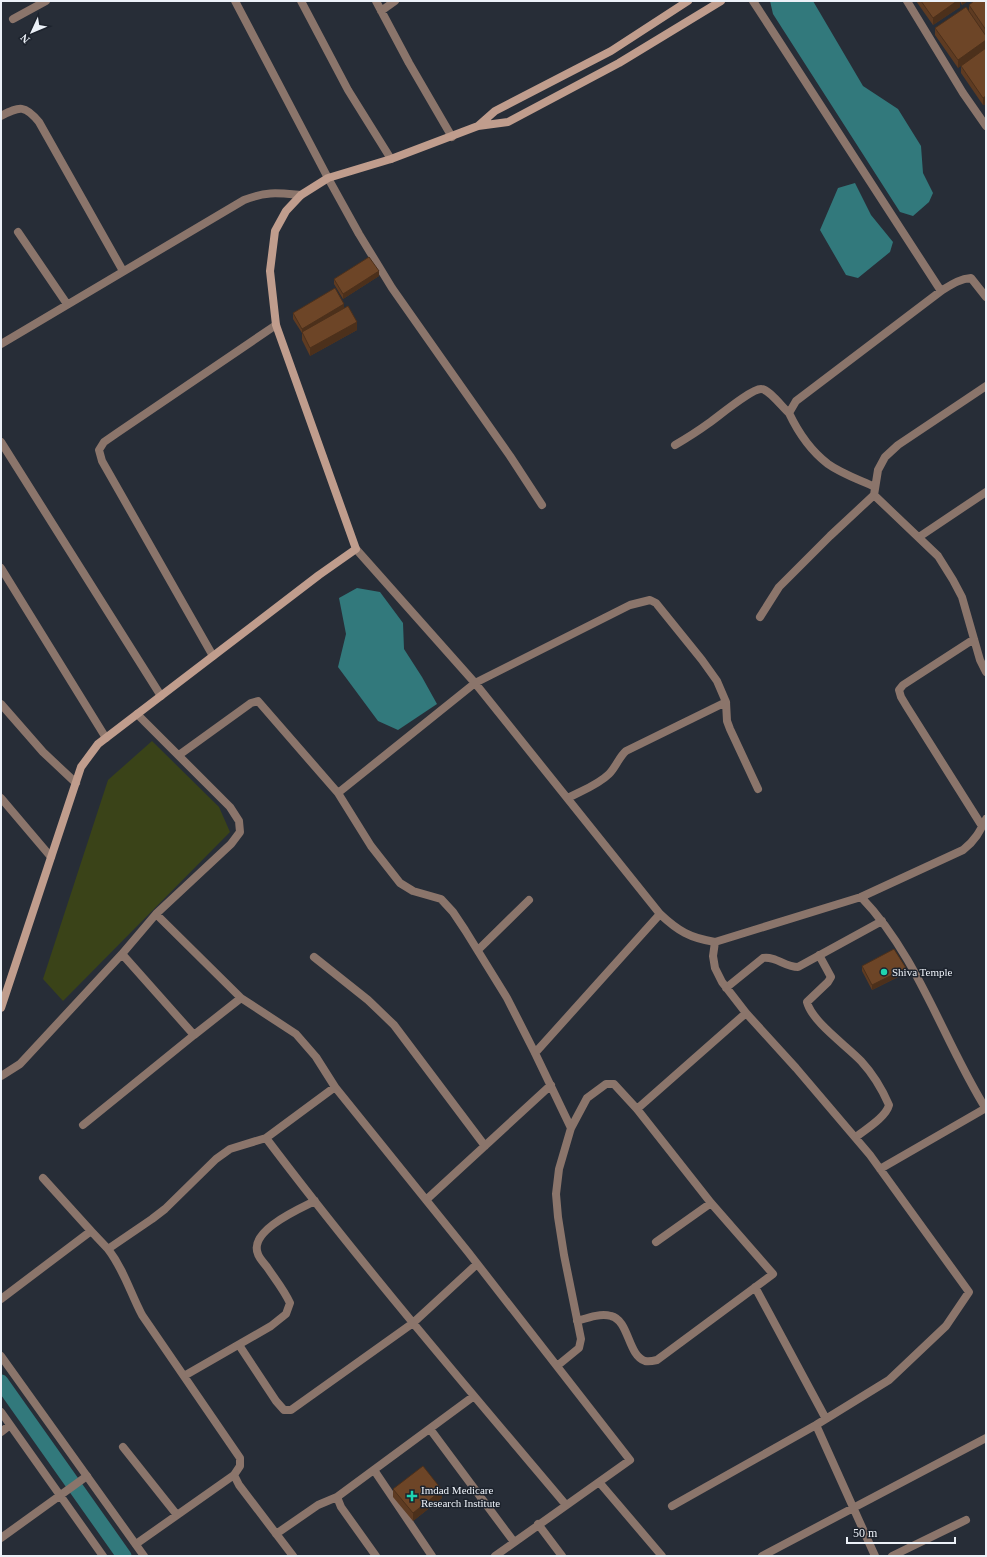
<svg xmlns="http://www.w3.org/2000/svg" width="987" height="1557" font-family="Georgia,serif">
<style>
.green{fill:#3a4318}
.water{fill:#32797c}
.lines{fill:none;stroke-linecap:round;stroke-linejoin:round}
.canal{stroke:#32797c;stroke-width:15}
.minor{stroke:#8b756b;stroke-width:8}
.tertiary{stroke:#8b756b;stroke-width:8}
.secondary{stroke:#c09d8d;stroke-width:8}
.wall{fill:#5e3b22}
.shaded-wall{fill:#4c301b}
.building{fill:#6d4527;stroke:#4c301b}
.poi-dot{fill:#1fd5b0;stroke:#1d232d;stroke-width:1.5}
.labels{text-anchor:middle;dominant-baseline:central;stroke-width:3;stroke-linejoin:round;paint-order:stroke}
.poi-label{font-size:11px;fill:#ecf1f8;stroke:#1d232d;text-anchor:start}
</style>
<rect width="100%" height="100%" fill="#272d37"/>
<!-- green -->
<path class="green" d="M 152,741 L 219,807 L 230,832 L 63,1001 L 43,979 L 108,780 Z"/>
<!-- water -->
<path class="water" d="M 770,1 L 813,1 L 863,86 L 898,109 L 921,146 L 923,173 L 933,193 L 929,202 L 913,216 L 900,212 L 773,14 Z
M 855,183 L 871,215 L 893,242 L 890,252 L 858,278 L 846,275 L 820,230 L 838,188 Z
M 357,588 L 380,592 L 403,623 L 404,649 L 422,677 L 437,704 L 398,730 L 378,721 L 338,667 L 346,634 L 339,598 Z"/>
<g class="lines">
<!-- canal -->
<path class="canal" d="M 1,1382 L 124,1556"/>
<!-- minor -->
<path class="minor" d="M 235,1 L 328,178 L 359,234 L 392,288 L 510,456 L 542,505
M 301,1 L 348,90 L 391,159
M 376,1 L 409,63 L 452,137
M 753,1 L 941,291
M 907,1 L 963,93 L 986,126
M 381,11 L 395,1
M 13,19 L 46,1
M 1,116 C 20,106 25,105 39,122 L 123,271
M 18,232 L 67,304
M 1,344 L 244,200 C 267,191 278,193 301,195
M 1,442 L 161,696
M 675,445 C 687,438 698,431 709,423 C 719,416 751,389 761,389 C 769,389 782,407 789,413
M 875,487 C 860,480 842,474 828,464 C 811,451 798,432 789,413 L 796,401 L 941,291 C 951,285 959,279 971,278 L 986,297
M 874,495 L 938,556 L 953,580 L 962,597 L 980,660 L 986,672
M 919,537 L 986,492
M 356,549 L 475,683 L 660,914 C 678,931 690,938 715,942 L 861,897 L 963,850 C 975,841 980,831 986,819
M 1,568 L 106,738
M 760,617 L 779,587 L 830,536 L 874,495 L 878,470 L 885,457 L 898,445 L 986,386
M 974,639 L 903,685 L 899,690 L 901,697 L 907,707 L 982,826
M 213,656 L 102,461 L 99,450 L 104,442 L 117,433 L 276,325
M 1,704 L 43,752 L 76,783
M 179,755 L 251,703 L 258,701 L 338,793 L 371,846 L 400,883 L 413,891 L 441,899 L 453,912 L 465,930 L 507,998 L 535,1053 L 571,1128
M 338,793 L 475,683 L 630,605 L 650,600 L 656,603 L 702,660 L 717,681 L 726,702 L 727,721 L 730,729 L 758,789
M 1,798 L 51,857
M 568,798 C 581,791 598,785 609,774 C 616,767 619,757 626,751 L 726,702
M 861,897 C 918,956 943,1040 986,1109
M 156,914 L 241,998 L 194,1035
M 478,950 L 529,900
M 122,954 L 156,914 L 231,844 L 240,832 L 239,821 L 230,807 L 137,714
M 819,955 L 831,977 L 828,982 L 807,1002 C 812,1022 847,1046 861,1061 C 873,1074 882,1089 889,1105 C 886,1117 866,1129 856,1137
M 314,957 L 368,1000 L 394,1025 L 485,1146
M 726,988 L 763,958 C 776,956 785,967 798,967 L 882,921
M 241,998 L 296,1034 L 316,1057 L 335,1087
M 535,1053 L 660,914
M 1,1076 L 20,1064 L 122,954 L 194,1035 L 83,1125
M 637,1109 L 746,1013
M 266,1138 C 361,1264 464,1384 566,1505
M 880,1169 L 986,1108
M 43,1178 L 91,1231
M 426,1200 L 551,1085
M 656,1242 L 711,1203
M 108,1249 C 124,1270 130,1292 142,1315 L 240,1458 L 240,1466 L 234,1475 L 239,1485 L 293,1556
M 755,1287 L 826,1419
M 1,1299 L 91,1231 L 108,1249 L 152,1219 L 165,1209 L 216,1159 L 230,1149 L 266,1138 L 335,1087 L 468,1252 L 630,1460 L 495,1556
M 239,1345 L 276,1401 L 284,1410 L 291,1410 L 413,1323 L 477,1264
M 557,1366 L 579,1348 L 581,1339 L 564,1255 L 558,1217 L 556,1194 L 559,1169 L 571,1128 L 587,1098 L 606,1084 L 614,1084 L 637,1109 L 711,1203 L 773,1274 L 657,1360 C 653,1361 649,1362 645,1361 C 628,1356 629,1320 611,1316 C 600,1313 587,1318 577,1321
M 184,1376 L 271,1326 L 286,1314 L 290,1303 C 284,1290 275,1279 267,1267 C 264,1263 259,1258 258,1254 C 248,1231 299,1209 315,1201
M 1,1412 L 103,1556
M 816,1425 L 875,1556
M 430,1429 L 514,1542
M 1,1432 L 10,1425
M 123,1447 L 177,1515
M 374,1470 L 432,1556
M 599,1482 L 662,1556
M 672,1506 L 816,1425 L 889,1380 L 946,1326 L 969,1292 L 870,1155 L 796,1068 L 746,1013 L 722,982 L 715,968 L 713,956 L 715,942
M 538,1524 L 562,1556
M 276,1534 L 318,1505 L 337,1497
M 1,1538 L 87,1476
M 136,1544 L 234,1475
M 376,1556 L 341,1507 L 337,1497 L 474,1396
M 762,1556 L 986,1438
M 892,1556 L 966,1520"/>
<!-- tertiary -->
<path class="tertiary" d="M 1,1356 L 144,1556"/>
<!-- secondary -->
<path class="secondary" d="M 478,126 L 495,111 L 611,51 L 688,1
M 1,1008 L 81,767 L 98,744 L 319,575 L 356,549 L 276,325 L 270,271 L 275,231 L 286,211 L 301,195 L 328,178 L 391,159 L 478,126 L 508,122 L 619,63 L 721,1"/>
</g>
<!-- wall -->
<path class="wall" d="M 916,1 L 968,1 L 962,5 L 960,1 L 960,7 L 933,25 Z
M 986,1 L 986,104 L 983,105 L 961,73 L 961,66 L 976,55 L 958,68 L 935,35 L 935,28 L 969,11 L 969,5 Z
M 379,276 L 343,299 L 334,284 L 334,279 Z
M 344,309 L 357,330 L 310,356 L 302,340 L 302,333 L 293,319 L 293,313 Z
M 862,966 L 906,973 L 872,990 L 862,971 Z
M 393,1489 L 442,1498 L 413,1521 L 393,1497 Z"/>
<!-- shaded-wall -->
<path class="shaded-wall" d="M 957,1 L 960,1 L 960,7 L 933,25 L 933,18 Z
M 962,1 L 968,1 L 962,5 Z
M 986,40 L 986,48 L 958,68 L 958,60 Z
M 986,96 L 986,104 L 983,105 L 983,98 Z
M 379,271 L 379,276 L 343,299 L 343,294 Z
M 344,304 L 344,309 L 302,334 L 302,329 Z
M 357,322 L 357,330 L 310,356 L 310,348 Z
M 906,968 L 906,973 L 872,990 L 872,985 Z
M 442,1490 L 442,1498 L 413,1521 L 413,1513 Z"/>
<!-- building -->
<path class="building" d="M 921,1 L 957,1 L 933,18 Z
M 974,1 L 986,1 L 986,30 L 969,5 Z
M 966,7 L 986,36 L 986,40 L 958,60 L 935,28 Z
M 986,48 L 986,96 L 983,98 L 961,66 Z
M 369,257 L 379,271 L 343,294 L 334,279 Z
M 335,288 L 344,304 L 302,329 L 293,313 Z
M 348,306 L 357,322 L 310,348 L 302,332 Z
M 894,949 L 906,968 L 872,985 L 862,966 Z
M 423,1466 L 442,1490 L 413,1513 L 393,1489 Z"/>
<!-- markers -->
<g class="poi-dot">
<circle cx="884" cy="972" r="4"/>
<path d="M410 1490h4v4h4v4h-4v4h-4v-4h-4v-4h4z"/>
</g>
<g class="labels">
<!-- poi labels -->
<g class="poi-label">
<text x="892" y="972">Shiva Temple</text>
<text x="421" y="1490">Imdad Medicare<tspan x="421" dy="13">Research Institute</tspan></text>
</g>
</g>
<!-- border -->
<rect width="987" height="1557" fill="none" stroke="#ecf1f8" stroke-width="4"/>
<!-- north arrow -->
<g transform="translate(32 32) rotate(226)" stroke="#1d232d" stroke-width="3" paint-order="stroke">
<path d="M0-3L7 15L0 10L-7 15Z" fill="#ecf1f8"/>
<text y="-6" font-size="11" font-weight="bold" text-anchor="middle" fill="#ecf1f8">N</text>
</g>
<!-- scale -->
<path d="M847 1537v6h108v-6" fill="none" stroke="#ecf1f8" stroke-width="2"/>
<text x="853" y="1537" font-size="12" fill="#ecf1f8" stroke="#1d232d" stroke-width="3" paint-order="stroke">50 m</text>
</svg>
